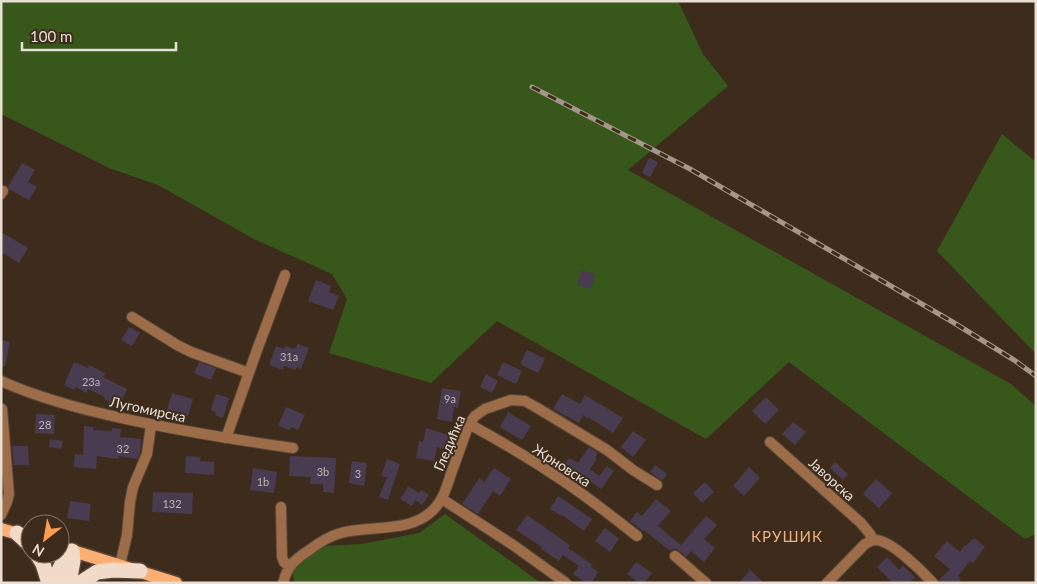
<svg xmlns="http://www.w3.org/2000/svg" width="1037" height="584" font-family="Lato,sans-serif">
<style>
.green{fill:#38581b}
.building{fill:#493c50}
.lines{fill:none;stroke-linecap:round;stroke-linejoin:round}
.minor-casing{stroke:#594839;stroke-width:12}
.major-casing{stroke:#594839;stroke-width:15}
.highway-casing{stroke:#594839;stroke-width:18}
.minor{stroke:#9d6d49;stroke-width:10}
.major{stroke:#fdae72;stroke-width:12}
.highway{stroke:#f2dac9;stroke-width:15}
.rail-casing{stroke:#a4978a;stroke-width:5}
.rail{stroke:#3d2c1c;stroke-width:3;stroke-dasharray:9;stroke-linecap:butt}
.labels{text-anchor:middle;dominant-baseline:central;stroke-width:4;stroke-linejoin:round;paint-order:stroke}
.number-label{font-size:11px;fill:#c1b6b3}
.street-label{font-size:14px;fill:#e9ded4;stroke:#3d2c1c}
.neighbourhood-label{font-size:15px;letter-spacing:1px;fill:#f1b07f;stroke:#3d2c1c}
</style>
<rect width="100%" height="100%" fill="#3d2c1c"/>
<!-- green -->
<path class="green" d="M 1,1 L 678,1 L 703,54 L 728,86 L 628,170 L 1011,384 L 1036,406 L 1036,534 L 1025,539 L 789,362 L 706,439 L 497,321 L 431,383 L 329,353 L 347,299 L 332,274 L 254,239 L 158,185 L 109,168 L 1,114 Z
M 1002,134 L 1036,162 L 1036,354 L 937,251 Z
M 445,514 L 541,583 L 294,583 L 293,568 L 324,546 L 362,544 L 419,533 Z"/>
<!-- building -->
<path class="building" d="M 649,158 L 658,162 L 650,177 L 642,173 Z
M 22,163 L 35,170 L 28,182 L 37,187 L 29,200 L 9,189 L 8,187 Z
M 1,232 L 28,248 L 19,263 L 1,252 Z
M 581,270 L 595,274 L 591,289 L 577,285 Z
M 316,280 L 331,286 L 329,292 L 339,296 L 333,310 L 308,301 Z
M 129,327 L 140,333 L 132,346 L 121,340 Z
M 1,340 L 10,342 L 5,366 L 1,366 Z
M 298,344 L 309,348 L 301,369 L 297,367 L 295,370 L 284,366 L 283,370 L 269,365 L 276,346 L 284,349 L 285,346 L 295,349 Z
M 527,350 L 545,359 L 538,373 L 520,364 Z
M 74,362 L 88,368 L 89,365 L 105,373 L 103,377 L 127,389 L 118,409 L 108,404 L 109,401 L 104,399 L 105,397 L 88,389 L 86,393 L 76,387 L 74,390 L 64,385 Z
M 199,362 L 216,368 L 211,380 L 194,373 Z
M 503,362 L 522,371 L 516,384 L 497,375 Z
M 486,374 L 498,381 L 492,393 L 480,387 Z
M 442,388 L 461,391 L 458,408 L 454,407 L 452,422 L 437,419 Z
M 172,393 L 193,399 L 188,416 L 167,410 Z
M 216,394 L 229,398 L 223,418 L 215,415 L 216,412 L 211,410 Z
M 562,394 L 580,404 L 585,395 L 623,418 L 613,433 L 588,417 L 588,418 L 583,415 L 579,423 L 553,409 Z
M 766,397 L 779,410 L 765,424 L 752,411 Z
M 286,407 L 305,415 L 298,430 L 291,427 L 290,430 L 278,426 Z
M 508,412 L 531,426 L 522,440 L 500,427 Z
M 36,414 L 55,415 L 54,434 L 35,433 Z
M 793,422 L 806,432 L 795,445 L 782,434 Z
M 84,426 L 93,427 L 93,430 L 112,431 L 112,428 L 121,429 L 120,437 L 141,439 L 140,454 L 138,459 L 118,456 L 118,459 L 97,456 L 96,469 L 74,467 L 75,454 L 83,455 Z
M 426,428 L 457,438 L 452,452 L 437,447 L 434,461 L 416,458 L 419,441 L 423,442 Z
M 633,431 L 646,440 L 633,457 L 621,447 Z
M 50,439 L 63,441 L 61,449 L 49,447 Z
M 12,446 L 28,446 L 29,465 L 14,465 Z
M 589,447 L 598,453 L 595,458 L 597,459 L 590,469 L 599,476 L 607,466 L 614,471 L 601,489 L 582,476 L 578,482 L 561,471 L 569,458 L 578,463 Z
M 186,456 L 201,457 L 200,461 L 214,462 L 214,475 L 185,473 Z
M 290,456 L 336,458 L 334,493 L 323,492 L 323,484 L 310,484 L 311,477 L 289,476 Z
M 387,459 L 400,464 L 388,500 L 379,497 L 387,477 L 381,476 Z
M 352,461 L 367,463 L 364,486 L 349,483 Z
M 835,462 L 848,474 L 843,480 L 830,468 Z
M 655,465 L 667,474 L 662,481 L 650,472 Z
M 749,467 L 760,478 L 744,496 L 733,486 Z
M 253,468 L 277,472 L 274,493 L 250,490 Z
M 494,468 L 511,479 L 500,496 L 493,491 L 478,514 L 462,504 L 479,478 L 484,482 Z
M 876,479 L 892,493 L 879,508 L 863,494 Z
M 705,482 L 714,492 L 702,503 L 693,493 Z
M 408,486 L 419,493 L 421,490 L 429,495 L 422,505 L 415,500 L 412,506 L 400,499 Z
M 153,492 L 193,493 L 192,514 L 152,512 Z
M 558,496 L 592,519 L 584,531 L 562,515 L 561,516 L 550,509 Z
M 656,499 L 671,511 L 658,526 L 681,545 L 706,516 L 717,525 L 704,539 L 715,548 L 704,562 L 691,551 L 686,557 L 677,549 L 673,549 L 670,551 L 644,530 L 643,531 L 630,521 L 637,512 L 642,516 Z
M 70,501 L 91,504 L 89,521 L 67,518 Z
M 527,515 L 570,545 L 568,548 L 593,565 L 591,567 L 598,572 L 591,583 L 586,583 L 573,574 L 579,566 L 563,555 L 559,561 L 541,549 L 542,547 L 516,530 Z
M 605,528 L 619,539 L 610,552 L 595,541 Z
M 974,538 L 985,547 L 973,563 L 970,561 L 958,576 L 961,579 L 958,583 L 940,583 L 939,580 L 950,569 L 934,556 L 947,541 L 960,552 L 965,545 L 966,546 Z
M 887,557 L 899,570 L 903,566 L 915,577 L 909,583 L 893,583 L 877,567 Z
M 636,562 L 652,573 L 644,583 L 639,583 L 627,574 Z
M 750,570 L 764,583 L 739,583 Z"/>
<g class="lines">
<!-- minor casing -->
<g class="minor-casing">
<path id="minor" d="M 1,194 L 3,191
M 132,317 L 177,345 L 191,352 L 249,373
M 1,381 C 41,399 84,410 126,419 C 181,431 237,440 293,448
M 469,424 C 502,442 534,461 565,482 C 590,499 613,517 637,536
M 226,438 L 257,350 L 285,275
M 770,442 L 861,523 L 870,534 L 873,540
M 442,499 L 513,545 L 566,583
M 281,507 L 282,557 L 284,562 L 289,566
M 1,515 L 7,502 L 9,494 L 2,409
M 675,556 L 706,583
M 120,565 L 127,535 L 130,502 L 133,487 L 147,454 L 151,425
M 283,583 C 287,567 294,560 308,551 C 317,544 329,536 341,533 C 369,525 410,533 432,511 C 444,500 447,485 452,471 C 458,455 463,440 469,424 L 475,416 L 485,409 L 511,400 L 525,401 L 539,409 L 607,450 L 633,470 L 657,485
M 827,583 L 865,544 C 869,542 871,540 876,540 C 892,541 922,571 933,583"/>
</g>
<!-- major casing -->
<g class="major-casing">
<path id="major" d="M 1,529 L 25,536
M 60,547 L 176,583"/>
</g>
<!-- highway casing -->
<g class="highway-casing">
<path id="highway" d="M 17,533 L 30,545
M 37,554 L 43,564 L 49,583
M 53,583 L 62,564 L 72,551
M 69,583 L 73,561 L 72,551
M 80,583 L 97,572 L 113,570 L 140,571"/>
</g>
<!-- minor -->
<use href="#minor" class="minor"/>
<!-- major -->
<use href="#major" class="major"/>
<!-- highway -->
<use href="#highway" class="highway"/>
<!-- rail casing -->
<g class="rail-casing">
<path id="rail" d="M 532,87 L 690,169 L 951,321 L 1014,360 L 1036,376"/>
</g>
<!-- rail -->
<use href="#rail" class="rail"/>
</g>
<g class="labels">
<!-- number labels -->
<g class="number-label">
<text x="289" y="356">31a</text>
<text x="91" y="381">23a</text>
<text x="450" y="398">9a</text>
<text x="45" y="424">28</text>
<text x="123" y="448">32</text>
<text x="323" y="471">3b</text>
<text x="358" y="473">3</text>
<text x="263" y="481">1b</text>
<text x="172" y="503">132</text>
</g>
<!-- street labels -->
<g class="street-label">
<text transform="translate(148 409) rotate(12)">Лугомирска</text>
<text transform="translate(449 443) rotate(-67)">Гледићка</text>
<text transform="translate(562 465) rotate(33)">Жрновска</text>
<text transform="translate(832 479) rotate(42)">Јаворска</text>
</g>
<!-- neighbourhood labels -->
<g class="neighbourhood-label">
<text x="787" y="536">КРУШИК</text>
</g>
</g>
<!-- border -->
<rect width="1037" height="584" fill="none" stroke="#e9ded4" stroke-width="5"/>
<!-- north arrow -->
<g transform="translate(45 539) rotate(211)"><circle r="24" fill="#3d2c1c" stroke="#827366"/>
<path d="M0-4L9 19L0 12L-9 19Z" fill="#fb9e51"/>
<text y="-8" font-size="14" font-weight="bold" text-anchor="middle" fill="#e9ded4">N</text>
</g>
<!-- scale -->
<path d="M22 42v8h154v-8" fill="none" stroke="#e9ded4" stroke-width="2.5"/>
<text x="30" y="42" font-size="15" fill="#e9ded4" stroke="#3d2c1c" stroke-width="4" paint-order="stroke">100 m</text>
</svg>
